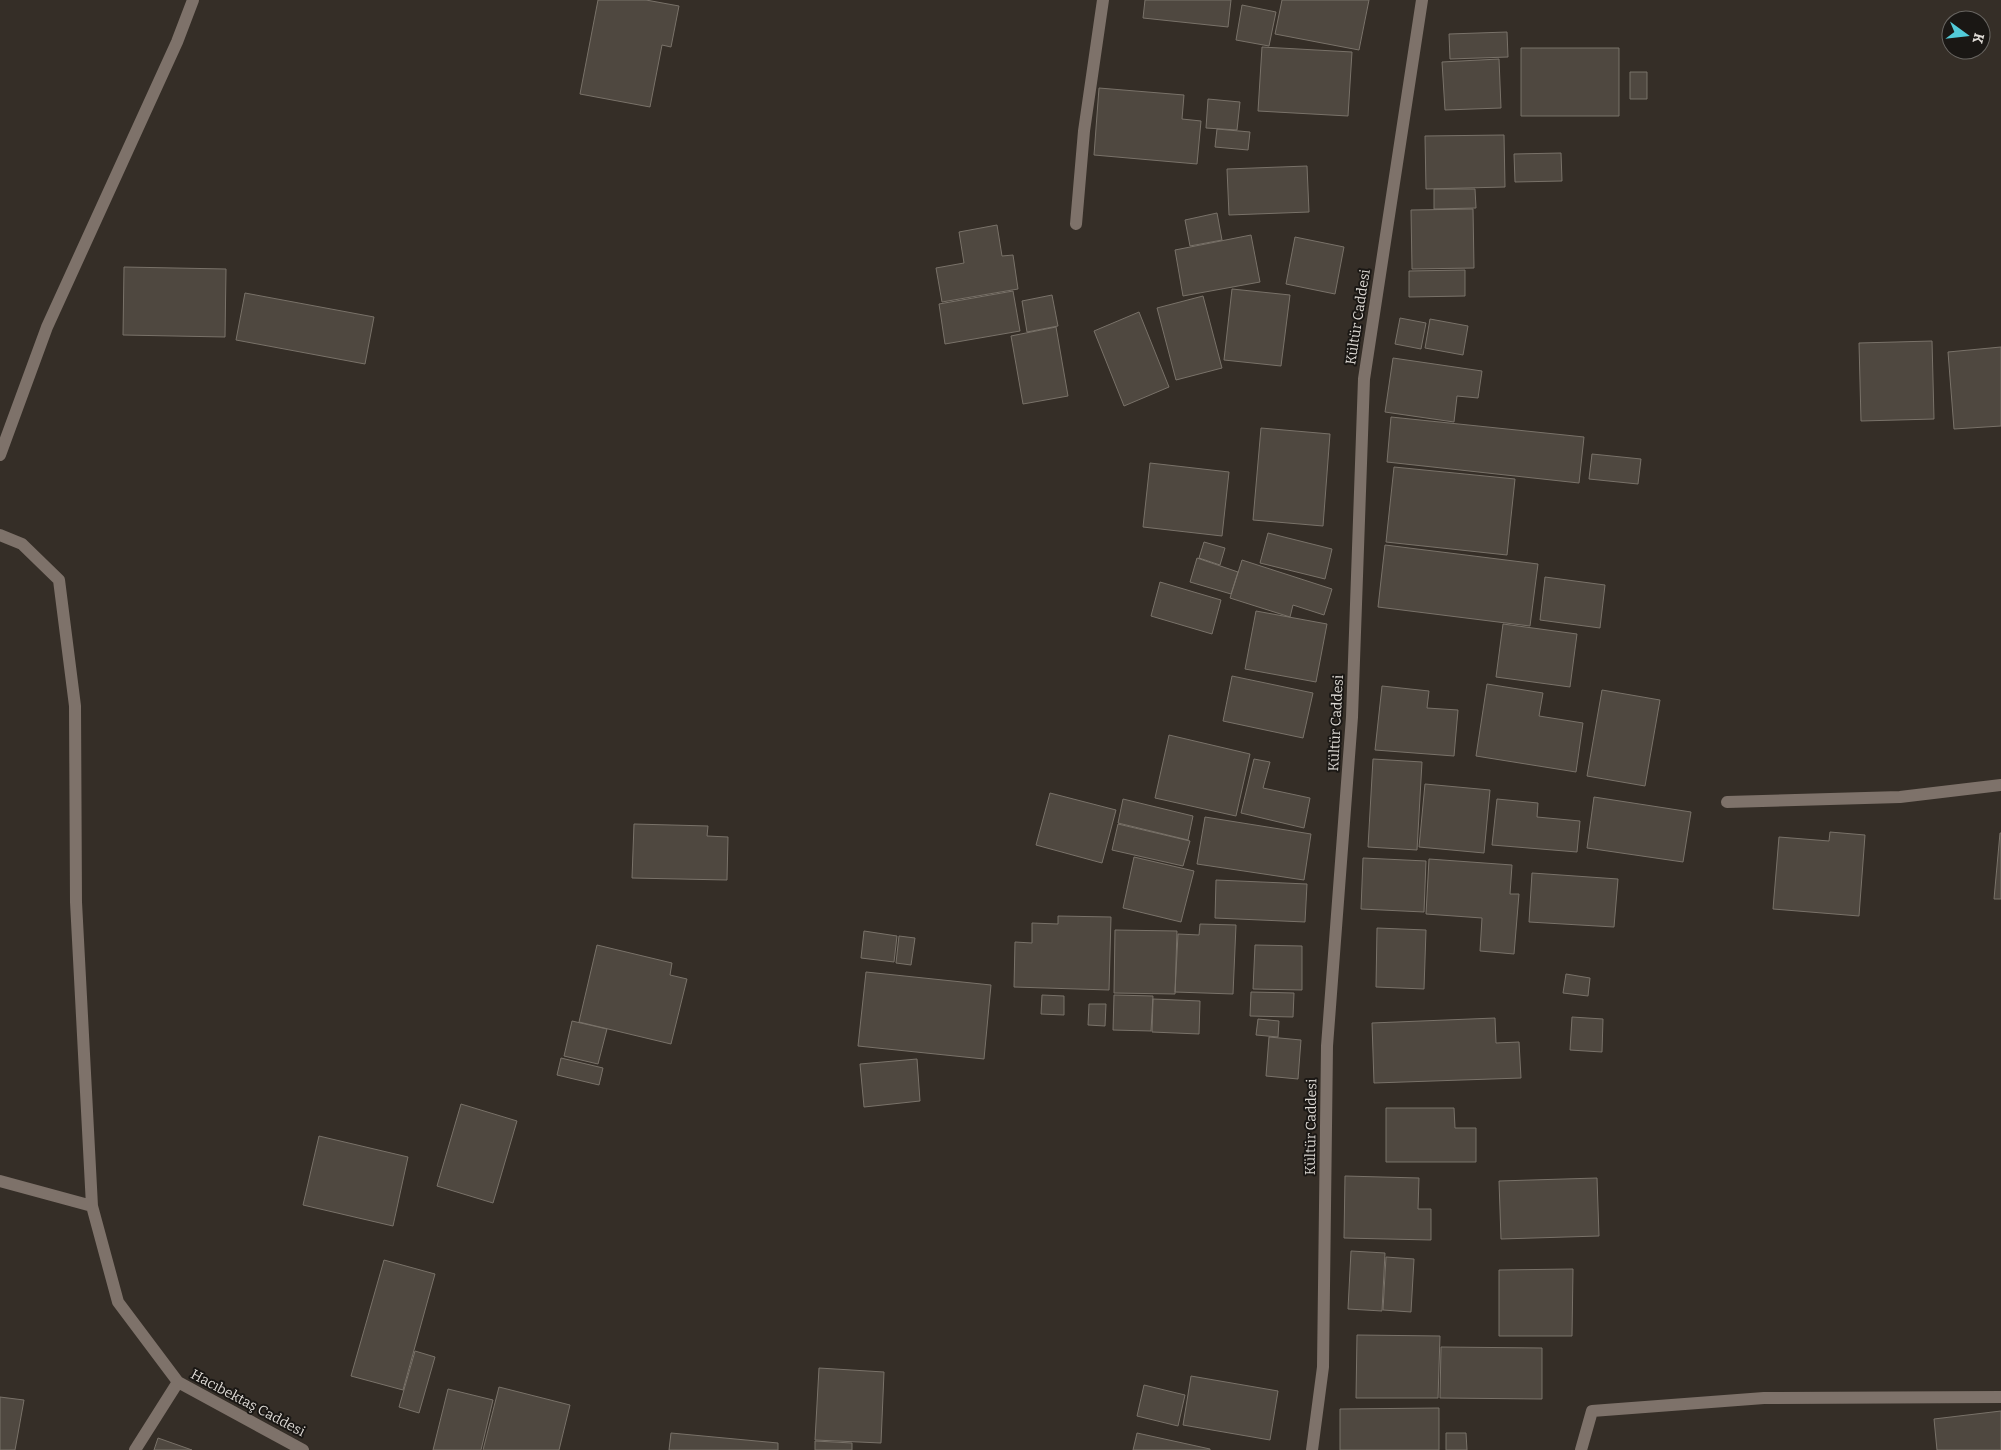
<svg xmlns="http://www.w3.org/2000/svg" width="2001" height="1450" font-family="Bitter,serif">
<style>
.building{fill:#4f4840;stroke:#797269}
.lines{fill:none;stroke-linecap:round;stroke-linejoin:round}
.minor{stroke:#7e726a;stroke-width:12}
.labels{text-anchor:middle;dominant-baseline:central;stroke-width:4;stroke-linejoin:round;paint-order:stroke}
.street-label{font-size:14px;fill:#dedad5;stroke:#1a1714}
</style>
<rect width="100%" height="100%" fill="#352e27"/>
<!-- building -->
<path class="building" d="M 598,0 L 646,0 L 679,6 L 671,47 L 662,45 L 650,107 L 580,94 Z
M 1145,0 L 1231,0 L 1228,27 L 1143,18 Z
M 1282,0 L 1369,0 L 1359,50 L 1275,34 Z
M 1242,5 L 1276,12 L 1269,46 L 1236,40 Z
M 1507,32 L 1508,57 L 1450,59 L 1449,34 Z
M 1262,47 L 1352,52 L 1348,116 L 1258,111 Z
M 1521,48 L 1619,48 L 1619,116 L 1521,116 Z
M 1499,59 L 1501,108 L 1445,110 L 1442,62 Z
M 1630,72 L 1647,72 L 1647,99 L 1630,99 Z
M 1099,88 L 1184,95 L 1182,119 L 1201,121 L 1197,164 L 1094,155 Z
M 1208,99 L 1240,102 L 1237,130 L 1206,128 Z
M 1217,129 L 1250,132 L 1248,150 L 1215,147 Z
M 1504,135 L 1505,187 L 1426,189 L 1425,136 Z
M 1561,153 L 1562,181 L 1515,182 L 1514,154 Z
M 1307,166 L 1309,212 L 1229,215 L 1227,169 Z
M 1434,189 L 1475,189 L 1476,208 L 1434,209 Z
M 1473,209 L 1474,268 L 1412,269 L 1411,210 Z
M 1217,213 L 1222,240 L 1190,246 L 1185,220 Z
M 997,225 L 1002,256 L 1013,255 L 1018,289 L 942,302 L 936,268 L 964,263 L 959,232 Z
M 1251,235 L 1260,282 L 1183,296 L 1175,250 Z
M 1295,237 L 1344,247 L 1335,294 L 1286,284 Z
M 124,267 L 226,269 L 225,337 L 123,335 Z
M 1465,270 L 1465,296 L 1409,297 L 1409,271 Z
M 1232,289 L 1290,295 L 1281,366 L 1224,360 Z
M 1013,291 L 1020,331 L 945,344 L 939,304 Z
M 245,293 L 374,317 L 365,364 L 236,340 Z
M 1052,295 L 1058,326 L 1027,332 L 1022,301 Z
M 1203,296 L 1222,368 L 1176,380 L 1157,308 Z
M 1139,312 L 1169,387 L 1124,406 L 1094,331 Z
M 1400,318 L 1426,323 L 1421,349 L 1395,344 Z
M 1430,319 L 1468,326 L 1463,355 L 1425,348 Z
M 1056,327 L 1068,396 L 1023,404 L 1011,336 Z
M 1932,341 L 1934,419 L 1861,421 L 1859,343 Z
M 2001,347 L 2001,426 L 1954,429 L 1948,352 Z
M 1393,358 L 1482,371 L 1478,398 L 1457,396 L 1454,422 L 1385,412 Z
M 1391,417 L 1584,437 L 1579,483 L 1387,462 Z
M 1261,428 L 1330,434 L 1323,526 L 1253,520 Z
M 1592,454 L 1641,459 L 1638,484 L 1589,479 Z
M 1150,463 L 1229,472 L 1222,536 L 1143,527 Z
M 1394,467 L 1515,479 L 1507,555 L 1386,542 Z
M 1268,533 L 1332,549 L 1325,579 L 1260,563 Z
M 1204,542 L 1225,548 L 1220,565 L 1199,558 Z
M 1385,545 L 1538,564 L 1530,626 L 1378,607 Z
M 1197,558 L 1238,572 L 1231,594 L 1190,582 Z
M 1242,560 L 1332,589 L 1324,615 L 1293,605 L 1290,617 L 1230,598 Z
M 1545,577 L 1605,585 L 1600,628 L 1540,620 Z
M 1160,582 L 1221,600 L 1212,634 L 1151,616 Z
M 1256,611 L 1327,624 L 1316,682 L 1245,669 Z
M 1503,624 L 1577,634 L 1570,687 L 1496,677 Z
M 1232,676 L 1313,693 L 1303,738 L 1223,721 Z
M 1487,684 L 1543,693 L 1539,716 L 1583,723 L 1576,772 L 1476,756 Z
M 1382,686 L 1429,691 L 1427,708 L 1458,710 L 1454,756 L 1375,750 Z
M 1602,690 L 1660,700 L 1645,786 L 1587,776 Z
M 1169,735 L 1250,754 L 1236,816 L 1155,798 Z
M 1254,759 L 1270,762 L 1263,788 L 1310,798 L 1304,828 L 1241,813 Z
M 1373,759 L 1422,762 L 1417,850 L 1368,847 Z
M 1425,784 L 1490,790 L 1484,853 L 1419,847 Z
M 1050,793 L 1116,810 L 1102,863 L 1036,845 Z
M 1594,797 L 1691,812 L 1683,862 L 1587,848 Z
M 1123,799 L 1193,816 L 1188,840 L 1118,823 Z
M 1497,799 L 1538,803 L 1537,817 L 1580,821 L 1577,852 L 1492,845 Z
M 1205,817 L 1311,834 L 1304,880 L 1197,864 Z
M 634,824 L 708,826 L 707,836 L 728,837 L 727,880 L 632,878 Z
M 1118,824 L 1190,841 L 1183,866 L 1112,850 Z
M 1830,832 L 1865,835 L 1859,916 L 1773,909 L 1779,837 L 1829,841 Z
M 2000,833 L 2001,833 L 2001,899 L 1994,899 Z
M 1134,857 L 1194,871 L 1181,922 L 1123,908 Z
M 1363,858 L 1426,861 L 1424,912 L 1361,909 Z
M 1429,859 L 1512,865 L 1510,894 L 1519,894 L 1514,954 L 1480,951 L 1482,918 L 1426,914 Z
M 1532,873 L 1618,879 L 1614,927 L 1529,922 Z
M 1216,880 L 1307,884 L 1305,922 L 1215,918 Z
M 1058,916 L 1111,917 L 1109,990 L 1014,987 L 1015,942 L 1032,943 L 1032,923 L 1058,924 Z
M 1200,924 L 1236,925 L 1233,994 L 1175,992 L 1178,934 L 1199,935 Z
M 1377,928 L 1426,930 L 1424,989 L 1376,987 Z
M 1115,930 L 1177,931 L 1175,994 L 1114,993 Z
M 864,931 L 897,936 L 894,962 L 861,958 Z
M 899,936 L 915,938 L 911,965 L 896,963 Z
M 597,945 L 672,963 L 670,975 L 687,979 L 671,1044 L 579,1022 Z
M 1255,945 L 1302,946 L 1302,990 L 1253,989 Z
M 866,972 L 991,985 L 984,1059 L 858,1046 Z
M 1566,974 L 1590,978 L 1588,996 L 1563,993 Z
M 1251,992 L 1294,993 L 1293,1017 L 1250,1016 Z
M 1042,995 L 1064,996 L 1064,1015 L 1041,1014 Z
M 1114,995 L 1153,996 L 1151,1031 L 1113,1030 Z
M 1153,999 L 1200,1001 L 1199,1034 L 1152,1032 Z
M 1089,1004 L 1106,1004 L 1105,1026 L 1088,1025 Z
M 1572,1017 L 1603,1019 L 1602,1052 L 1570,1050 Z
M 1495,1018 L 1496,1043 L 1519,1042 L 1521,1078 L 1374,1083 L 1372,1023 Z
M 1258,1019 L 1279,1021 L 1278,1037 L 1256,1035 Z
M 572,1021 L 607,1029 L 598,1064 L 564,1056 Z
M 1269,1037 L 1301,1040 L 1298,1079 L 1266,1076 Z
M 561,1058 L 603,1068 L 599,1085 L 557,1075 Z
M 917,1059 L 920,1101 L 864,1107 L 860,1064 Z
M 461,1104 L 517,1121 L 493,1203 L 437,1186 Z
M 1386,1108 L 1454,1108 L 1455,1128 L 1476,1128 L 1476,1162 L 1386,1162 Z
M 319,1136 L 408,1157 L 393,1226 L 303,1205 Z
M 1345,1176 L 1419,1178 L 1418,1209 L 1431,1209 L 1431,1240 L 1344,1238 Z
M 1597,1178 L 1599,1236 L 1501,1239 L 1499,1181 Z
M 1351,1251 L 1385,1253 L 1382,1311 L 1348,1309 Z
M 1386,1257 L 1414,1259 L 1411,1312 L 1383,1310 Z
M 384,1260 L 435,1274 L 403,1390 L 351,1376 Z
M 1573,1269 L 1572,1336 L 1499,1336 L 1499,1270 Z
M 1357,1335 L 1440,1336 L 1438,1398 L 1356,1398 Z
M 1441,1347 L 1542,1348 L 1542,1399 L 1440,1398 Z
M 415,1351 L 435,1357 L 419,1413 L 399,1407 Z
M 819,1368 L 884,1372 L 881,1443 L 815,1440 Z
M 1191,1376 L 1278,1391 L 1270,1440 L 1183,1425 Z
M 1144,1385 L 1185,1395 L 1178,1426 L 1137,1416 Z
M 499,1387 L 570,1405 L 559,1450 L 483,1450 Z
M 448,1389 L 493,1400 L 481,1450 L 433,1450 Z
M 0,1397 L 24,1400 L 15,1450 L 0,1450 Z
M 1439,1408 L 1439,1450 L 1340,1450 L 1340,1409 Z
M 2001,1411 L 2001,1450 L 1937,1450 L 1934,1419 Z
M 671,1433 L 778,1443 L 778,1450 L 669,1450 Z
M 1137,1433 L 1210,1449 L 1210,1450 L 1133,1450 Z
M 1446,1433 L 1466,1433 L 1467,1450 L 1446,1450 Z
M 158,1438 L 192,1450 L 154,1450 Z
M 815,1441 L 852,1443 L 852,1450 L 815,1450 Z"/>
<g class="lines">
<!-- minor -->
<path class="minor" d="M 1076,224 L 1084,131 L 1103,0
M 0,455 L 47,327 L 177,42 L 193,0
M 0,535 L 22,544 L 59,580 L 75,706 L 76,902 L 92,1206 L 118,1302 L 178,1382 L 303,1450
M 1727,802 L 1900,797 L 2001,785
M 0,1181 L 92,1206
M 135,1450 L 178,1382
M 1312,1450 L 1323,1367 L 1327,1046 L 1352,717 L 1364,379 L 1422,0
M 1581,1450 L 1592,1411 L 1764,1398 L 2001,1397"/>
</g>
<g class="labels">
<!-- street labels -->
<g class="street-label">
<text transform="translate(1358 317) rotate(-81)">Kültür Caddesi</text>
<text transform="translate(1336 723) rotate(-87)">Kültür Caddesi</text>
<text transform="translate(1311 1127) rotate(-89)">Kültür Caddesi</text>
<text transform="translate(248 1403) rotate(28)">Hacıbektaş Caddesi</text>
</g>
</g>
<!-- north arrow -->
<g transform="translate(1966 35) rotate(105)"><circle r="24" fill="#1a1714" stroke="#686561"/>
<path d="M0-4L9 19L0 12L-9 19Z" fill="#52cbd9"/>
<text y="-8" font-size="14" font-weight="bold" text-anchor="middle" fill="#dedad5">K</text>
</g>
</svg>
